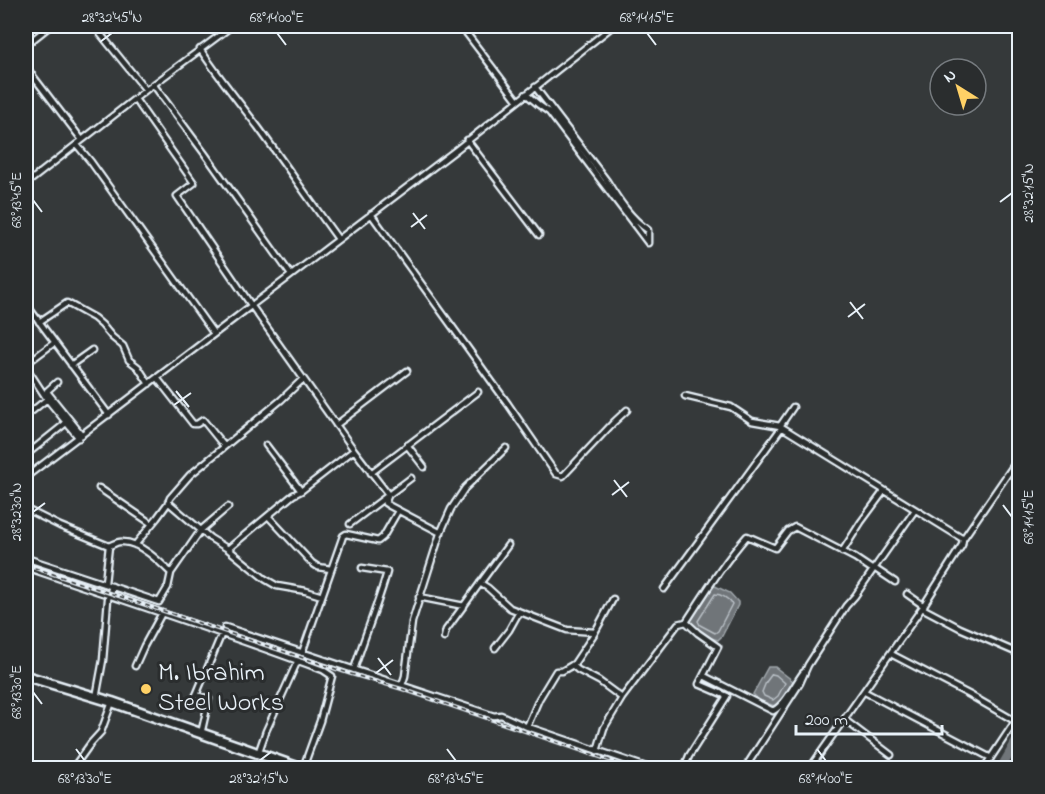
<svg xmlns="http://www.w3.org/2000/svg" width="1045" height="794" font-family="'Indie Flower',sans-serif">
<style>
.water{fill:#707579;stroke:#a0a7ac;stroke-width:1.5}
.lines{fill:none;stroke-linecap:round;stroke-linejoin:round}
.shore{stroke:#b8bfc5;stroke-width:1.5}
.river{stroke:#707579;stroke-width:9}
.street-casing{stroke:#e8f1f8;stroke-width:9}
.highway-casing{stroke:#e8f1f8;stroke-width:13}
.street{stroke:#2a2d2e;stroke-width:4.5}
.highway{stroke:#2a2d2e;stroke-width:8}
.rail-casing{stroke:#e8f1f8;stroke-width:4}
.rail{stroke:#2a2d2e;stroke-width:1.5;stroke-dasharray:4.5;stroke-linecap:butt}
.ticks{fill:none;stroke:#e8f1f8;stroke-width:2}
.poi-dot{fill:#ffd166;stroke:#2a2d2e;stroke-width:2}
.labels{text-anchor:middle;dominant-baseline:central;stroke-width:6;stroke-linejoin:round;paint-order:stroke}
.poi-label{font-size:26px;fill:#e8f1f8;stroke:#2a2d2e;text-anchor:start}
.neatline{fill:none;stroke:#e8f1f8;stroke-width:2}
.ticks-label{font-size:15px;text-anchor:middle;fill:#e8f1f8}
</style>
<rect width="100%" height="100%" fill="#35393a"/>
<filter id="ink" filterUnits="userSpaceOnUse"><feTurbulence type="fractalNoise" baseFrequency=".0167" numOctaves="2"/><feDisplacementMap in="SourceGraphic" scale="12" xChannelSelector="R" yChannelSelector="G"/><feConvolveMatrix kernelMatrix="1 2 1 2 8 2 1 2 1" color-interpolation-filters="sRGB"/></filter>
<g filter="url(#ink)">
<!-- water -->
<path class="water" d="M 715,586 L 730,593 L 738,602 L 738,605 L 722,636 L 718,640 C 707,638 697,630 690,623 L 711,589 Z
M 768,667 L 775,667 L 793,681 L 783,700 L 775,706 L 760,701 L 753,694 Z"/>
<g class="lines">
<!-- shore -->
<path class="shore" d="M 715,594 C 721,594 729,599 732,604 L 718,631 L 715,633 L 700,625 L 698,621 Z
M 772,674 L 776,675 L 785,683 L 778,696 L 773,700 L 764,696 L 762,692 L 766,682 Z"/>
<!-- river -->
<path class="river" d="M 1001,768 L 1020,735"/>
<!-- street casing -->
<g class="street-casing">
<path id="street" d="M 94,26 L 146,90
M 461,26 L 518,101
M 26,32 L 30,38 L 28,40
M 26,45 L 50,26
M 200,49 C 218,76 238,101 258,127 C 285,164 311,202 338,239
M 26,67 L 82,140
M 153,84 L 205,154 L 291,275
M 535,87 L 607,181 C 618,199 631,219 648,230 L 648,243
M 526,94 L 539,105 L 549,112 L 648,243
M 135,99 L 194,183 L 177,196 L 251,305 L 354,450 L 301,491 L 293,495 L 228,549
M 467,140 L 539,235
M 77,145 L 91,162 L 214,334
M 26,184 L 146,90 L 232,26
M 371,214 L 508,404 L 556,474 L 563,476 L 614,422 L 627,410
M 26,304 L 109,415
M 39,322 L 67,303 L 94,318 L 102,325 L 112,337 L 123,346 L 129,360 L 138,367 L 149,384
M 26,364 L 54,343
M 71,365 L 92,350
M 26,367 L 47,399 L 79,438
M 157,378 L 193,424 L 197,424 L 203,420 L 224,446
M 57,382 L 47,391 L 48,393 L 82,435
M 685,396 L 731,407 L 752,421 L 780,426
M 793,407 L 780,426 L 963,539
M 26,416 L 47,399
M 336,425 L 407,371
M 266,445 L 301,491
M 407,445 L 424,467
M 354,450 L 387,493 L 388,496 L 385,503 L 388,505 L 441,533
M 26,455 L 66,423
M 371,473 L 478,392
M 26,477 L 456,150 L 613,26
M 99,488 L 152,524
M 168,502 L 210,538 L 228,549 L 265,579 L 277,586 L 306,591 L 322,596
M 26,509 L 60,526 L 109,546 L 105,583
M 268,516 L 312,563 L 318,567 L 331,569
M 350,524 L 411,478
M 135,545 L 157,518 L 168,503 L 170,498 L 190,475 L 281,400 L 303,379
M 109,546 C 114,544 118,541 123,542 C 140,542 160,562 171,573
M 842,552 L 861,522 L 884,491
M 26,558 L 159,602 L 168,587 L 171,573 L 201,530 L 228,507
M 26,567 C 125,601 224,633 323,670 L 332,676 L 320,721 L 303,768
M 874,568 L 895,582
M 480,583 L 488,588 L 510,608 L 567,630 L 595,632
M 664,589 L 782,427
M 907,594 L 924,606
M 419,597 L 464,606
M 922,608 L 960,628 L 1020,654
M 225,627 L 494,716 L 501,715 L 525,726 L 649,768
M 444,638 L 446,630 L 508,545
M 495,648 L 509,630 L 519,612
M 302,653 L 343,536 L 346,534 L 378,541 L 383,537 L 398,511
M 891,654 L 970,695 L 1015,721
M 572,665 L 578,670 L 599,681 L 622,698
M 135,666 L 144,646 L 162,613
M 354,670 C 364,637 378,605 387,572 L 362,568
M 704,676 L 773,711 C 786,704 794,685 803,673
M 402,685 L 405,676 L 412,622 L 440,534 L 451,509 L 465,488 L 506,448
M 865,692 L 991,758
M 96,698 L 103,660 L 108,599 L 112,586
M 845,720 L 891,755
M 527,727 L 539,699 L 556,671 L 562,671 L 574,664 L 594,634 L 613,599
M 201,734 L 209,699 L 196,695 L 197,693 L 222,633
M 597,751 L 604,728 L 622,698 L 678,624 L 686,622 C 705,593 724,562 747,536 L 775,548 L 788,531 L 795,527 L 855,558 L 873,570 L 915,510
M 258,754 L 266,731 L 298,660
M 73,768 L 91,743 L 101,732 L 112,702
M 684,768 L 689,756 L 727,696 L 699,684 L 718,647 L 698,633 L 686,622
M 745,768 L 800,683 L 808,665 L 846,606 L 855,596 L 873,570
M 810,768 L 922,608 L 962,545 L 963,539 L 1020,456
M 984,768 L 1020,714"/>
</g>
<!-- highway casing -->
<g class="highway-casing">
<path id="highway" d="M 26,676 L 112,702 L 300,768"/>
</g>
<!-- street -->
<use href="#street" class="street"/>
<!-- highway -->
<use href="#highway" class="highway"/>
<!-- rail casing -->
<g class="rail-casing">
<path id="rail" d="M 26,565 L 351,674 L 402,689 L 632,768"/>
</g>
<!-- rail -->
<use href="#rail" class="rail"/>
</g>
</g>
<!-- ticks -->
<path class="ticks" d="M 277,33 L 286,45M 647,33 L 656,45M 100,42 L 112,33M 33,200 L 42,212M 1000,202 L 1012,193M 413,213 L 425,229M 411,227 L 427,215M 850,302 L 863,319M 848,317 L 865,304M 176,391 L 189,407M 174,405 L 191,393M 614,480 L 627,497M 612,495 L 629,482M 1003,505 L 1012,517M 33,512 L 45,503M 378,658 L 391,675M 376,673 L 393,660M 33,692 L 42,704M 76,749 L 85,761M 447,749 L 456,761M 817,749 L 826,761M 259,761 L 271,752"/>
<!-- markers -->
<circle class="poi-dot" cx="146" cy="689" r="6"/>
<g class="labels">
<!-- poi labels -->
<g class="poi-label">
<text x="158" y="674">M. Ibrahim<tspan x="158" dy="30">Steel Works</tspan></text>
</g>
</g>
<!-- margin -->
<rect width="1045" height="794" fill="none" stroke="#2a2d2e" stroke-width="66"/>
<!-- north arrow -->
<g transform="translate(958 87) rotate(323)"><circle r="28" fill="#2a2d2e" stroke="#767b7f" stroke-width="1.5"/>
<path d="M0-4.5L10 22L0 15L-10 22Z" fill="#ffd166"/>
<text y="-9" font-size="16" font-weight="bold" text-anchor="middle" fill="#e8f1f8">N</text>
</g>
<!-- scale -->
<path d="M796 725v9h146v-9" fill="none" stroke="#e8f1f8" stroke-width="3"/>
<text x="805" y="725" font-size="18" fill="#e8f1f8" stroke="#2a2d2e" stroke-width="4.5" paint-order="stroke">200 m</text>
<rect x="33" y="33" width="979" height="728" class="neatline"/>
<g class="ticks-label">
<text x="112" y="22">28°32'45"N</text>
<text x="277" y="22">68°14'00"E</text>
<text x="647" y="22">68°14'15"E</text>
<text transform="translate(1028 193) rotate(-90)" y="5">28°32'15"N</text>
<text transform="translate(16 200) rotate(-90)" y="5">68°13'45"E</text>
<text transform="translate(16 512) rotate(-90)" y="5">28°32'30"N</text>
<text transform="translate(1028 517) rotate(-90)" y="5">68°14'15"E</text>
<text transform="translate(16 692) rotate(-90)" y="5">68°13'30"E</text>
<text x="85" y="783">68°13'30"E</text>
<text x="259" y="783">28°32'15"N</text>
<text x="456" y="783">68°13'45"E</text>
<text x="826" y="783">68°14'00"E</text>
</g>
</svg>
